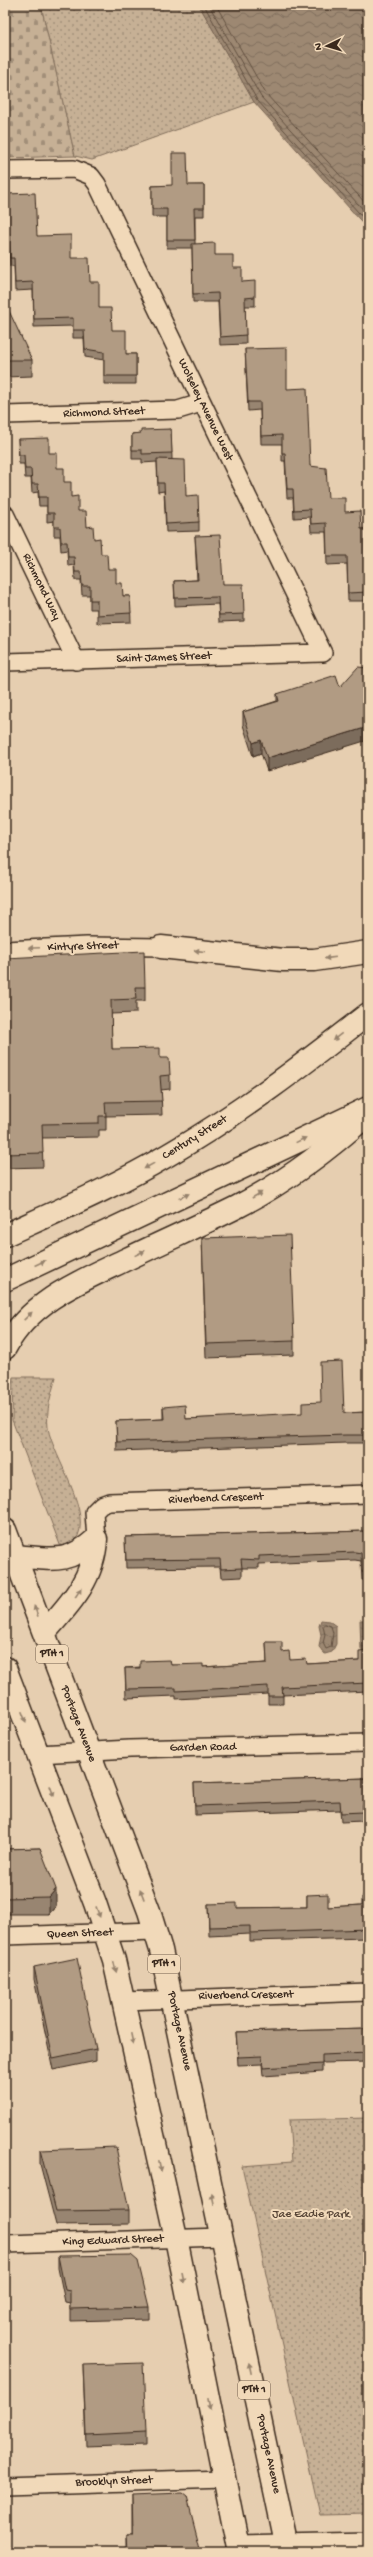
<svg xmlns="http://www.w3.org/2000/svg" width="373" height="2557" font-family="'Gochi Hand',sans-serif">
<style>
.cemetery{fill:url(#cemetery-stones);stroke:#806d5a}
.park{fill:url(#park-dots);stroke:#806d5a}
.water{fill:url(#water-waves);stroke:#766250}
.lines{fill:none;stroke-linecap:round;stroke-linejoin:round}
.shore{stroke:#625040;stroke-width:1}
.minor-casing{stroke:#3b2a1e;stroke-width:20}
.primary-casing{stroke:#3b2a1e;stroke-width:25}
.trunk-casing{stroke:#3b2a1e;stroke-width:25}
.minor{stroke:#f1d9b9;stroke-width:17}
.primary{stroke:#f1d9b9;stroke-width:22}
.trunk{stroke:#f1d9b9;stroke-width:22}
.wall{fill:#988571;stroke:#3b2a1e}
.shaded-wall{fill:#7c6c5c;stroke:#3b2a1e}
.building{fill:#b19b83;stroke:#3b2a1e}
.oneway{fill:#96826c}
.labels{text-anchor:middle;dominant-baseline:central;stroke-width:4;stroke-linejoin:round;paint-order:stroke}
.shield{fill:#f1d9b9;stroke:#725e4c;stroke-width:1}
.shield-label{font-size:11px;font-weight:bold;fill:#3b2a1e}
.street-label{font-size:12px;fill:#3b2a1e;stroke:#f1d9b9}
.park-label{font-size:12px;fill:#574536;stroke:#f1d9b9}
</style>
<defs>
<pattern id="cemetery-stones" width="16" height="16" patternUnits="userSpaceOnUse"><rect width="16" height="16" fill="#c6b095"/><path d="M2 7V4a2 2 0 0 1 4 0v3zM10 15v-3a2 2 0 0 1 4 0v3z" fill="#a28f79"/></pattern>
<pattern id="park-dots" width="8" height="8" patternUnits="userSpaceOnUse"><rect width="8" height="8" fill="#c6b095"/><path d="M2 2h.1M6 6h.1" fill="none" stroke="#a28f79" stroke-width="1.8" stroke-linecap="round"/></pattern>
<pattern id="water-waves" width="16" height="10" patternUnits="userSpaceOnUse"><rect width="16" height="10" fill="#9d8872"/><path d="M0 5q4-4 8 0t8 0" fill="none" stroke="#816f5d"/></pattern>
</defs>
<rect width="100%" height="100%" fill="#e6ceb0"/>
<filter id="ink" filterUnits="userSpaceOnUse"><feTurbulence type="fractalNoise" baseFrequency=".025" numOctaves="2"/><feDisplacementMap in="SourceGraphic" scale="8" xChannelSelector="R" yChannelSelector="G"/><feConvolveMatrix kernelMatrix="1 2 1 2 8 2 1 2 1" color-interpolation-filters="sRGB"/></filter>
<g filter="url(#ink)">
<!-- cemetery -->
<path class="cemetery" d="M 5,5 L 41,5 L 75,156 L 5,158 Z"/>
<!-- park -->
<path class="park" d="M 41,5 L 199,5 L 254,102 L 92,160 L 75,156 Z
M 13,1377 L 56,1377 C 51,1395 46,1409 48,1428 C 53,1457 95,1515 75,1541 C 72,1545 66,1548 62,1550 L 12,1420 Z
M 368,2118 L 368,2514 L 320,2515 L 242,2166 L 292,2162 L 289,2120 Z"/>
<!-- water -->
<path class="water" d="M 199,5 L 368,5 L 368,229 L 254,102 Z
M 321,1620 L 329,1621 L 336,1626 L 336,1644 L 332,1652 L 325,1654 L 319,1647 L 321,1635 L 319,1626 Z
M 360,1620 L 368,1620 L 368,1650 L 361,1650 Z"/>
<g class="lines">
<!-- shore -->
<path class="shore" d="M 204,5 L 257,100 L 368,223
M 209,5 L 261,97 L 368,215
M 216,5 L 266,94 L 368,206
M 325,1624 L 331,1626 L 333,1633 L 331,1647 L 326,1649 L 323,1643 L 325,1635 L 323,1626 Z"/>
<!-- minor casing -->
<g class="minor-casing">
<path id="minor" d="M 5,170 L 74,169 L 91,176 L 97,184 L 323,653 L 5,662
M 5,415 L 178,410 L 201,403
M 5,514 L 76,661
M 5,950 L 87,946 L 161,947
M 96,1539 L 94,1512 L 101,1505 L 109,1502 L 368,1494
M 38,1754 L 130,1749 L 368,1743
M 5,1936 L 155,1931
M 124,2001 L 368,1992
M 5,2244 L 221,2237
M 5,2486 L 224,2479
M 238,2544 L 368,2541"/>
</g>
<!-- primary casing -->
<g class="primary-casing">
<path id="primary" d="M 161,947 L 283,960 L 314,960 L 368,952
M 5,1235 C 60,1210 116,1186 168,1155 C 239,1114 304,1064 368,1014
M 5,1280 L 368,1108"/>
</g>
<!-- trunk casing -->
<g class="trunk-casing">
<path id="trunk" d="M 5,1348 C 31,1300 81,1281 127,1259 C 164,1241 201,1225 237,1207 C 286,1182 327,1151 368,1114
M 5,1530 L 149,1911 L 161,1950 L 288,2552
M 15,1556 C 52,1559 67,1565 96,1539
M 44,1633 C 70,1604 94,1579 96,1539
M 5,1668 L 95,1903 L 114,1960 L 176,2238 L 239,2552"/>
</g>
<!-- minor -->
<use href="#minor" class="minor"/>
<!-- primary -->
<use href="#primary" class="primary"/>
<!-- trunk -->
<use href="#trunk" class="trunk"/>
</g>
<!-- wall -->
<path class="wall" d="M 204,185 L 204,216 L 195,216 L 195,244 L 215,255 L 233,268 L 242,282 L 255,297 L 255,306 L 245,306 L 246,344 L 220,345 L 218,302 L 193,302 L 192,248 L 167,248 L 167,217 L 152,217 L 152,186 Z
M 5,194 L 37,236 L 71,258 L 90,282 L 99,308 L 112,330 L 126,354 L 136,354 L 136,384 L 104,384 L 104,360 L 85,357 L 84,338 L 73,338 L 73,326 L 34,327 L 33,290 L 15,291 L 14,266 L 10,266 L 9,241 L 5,241 Z
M 5,311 L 32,360 L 32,376 L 5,377 Z
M 245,349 L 287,389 L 310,466 L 328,498 L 345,512 L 361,529 L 368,529 L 368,601 L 348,601 L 347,564 L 327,565 L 326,532 L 311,532 L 310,517 L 294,518 L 293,498 L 287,498 L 285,461 L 282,461 L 282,444 L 261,444 L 260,410 L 248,411 Z
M 171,429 L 172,459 L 186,496 L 199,522 L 199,531 L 166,532 L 164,491 L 158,492 L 157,462 L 142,463 L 142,459 L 132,459 L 132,434 L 141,433 Z
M 18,439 L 49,453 L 78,511 L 94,539 L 108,569 L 116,583 L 123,596 L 130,596 L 131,622 L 97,623 L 97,609 L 90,609 L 90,595 L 82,595 L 81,580 L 75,580 L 74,565 L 68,566 L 67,550 L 61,551 L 60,536 L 54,536 L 54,521 L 47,522 L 47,506 L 39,506 L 38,492 L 32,493 L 31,478 L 25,478 L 24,464 L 19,464 Z
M 195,536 L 223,584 L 244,614 L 244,621 L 219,622 L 218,604 L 175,606 L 174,581 L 197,580 Z
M 340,687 L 267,771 L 261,753 L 253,756 L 243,725 L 243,712 L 277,701 L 277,694 Z
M 5,958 L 145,987 L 145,1001 L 136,1001 L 136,1013 L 111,1014 L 112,1049 L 160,1058 L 170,1075 L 170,1089 L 161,1090 L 162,1115 L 106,1116 L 106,1130 L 99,1130 L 99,1137 L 42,1138 L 43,1167 L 5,1168 Z
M 202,1238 L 294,1341 L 294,1355 L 206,1358 Z
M 163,1407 L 186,1419 L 368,1412 L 368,1443 L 346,1443 L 117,1451 L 116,1421 L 163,1419 Z
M 368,1531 L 368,1580 L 362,1580 L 361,1561 L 355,1560 L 259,1564 L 259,1568 L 242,1568 L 242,1577 L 221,1578 L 220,1567 L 126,1568 L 125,1537 Z
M 266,1642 L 282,1652 L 290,1660 L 307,1664 L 359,1661 L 368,1651 L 368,1691 L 283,1695 L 283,1704 L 268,1704 L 268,1694 L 176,1699 L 176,1696 L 126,1698 L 125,1668 L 171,1665 L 203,1667 L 267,1663 Z
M 368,1778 L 368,1813 L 363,1813 L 363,1821 L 341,1822 L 340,1810 L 195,1815 L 194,1783 Z
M 40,1848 L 56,1906 L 49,1914 L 5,1914 L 5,1849 Z
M 307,1895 L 328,1907 L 362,1905 L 368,1897 L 368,1938 L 250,1941 L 250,1934 L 209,1936 L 208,1904 L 237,1908 L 307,1907 Z
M 34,1967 L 96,2049 L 96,2061 L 53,2070 L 34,1979 Z
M 368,2029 L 368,2062 L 322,2063 L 322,2072 L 263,2076 L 262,2064 L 238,2065 L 236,2032 Z
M 40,2150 L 129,2210 L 129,2224 L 56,2225 L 40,2164 Z
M 58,2256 L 149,2307 L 149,2319 L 70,2321 L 70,2303 L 65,2302 L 58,2268 Z
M 83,2365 L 146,2432 L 146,2444 L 86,2446 Z
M 132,2495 L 201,2552 L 126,2552 L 126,2533 L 132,2533 Z"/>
<!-- shaded-wall -->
<path class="shaded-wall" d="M 368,727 L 368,740 L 267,771 L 267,758 Z
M 261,740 L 261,753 L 253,756 L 253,743 Z
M 56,1889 L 56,1906 L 49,1914 L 49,1897 Z"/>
<!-- building -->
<path class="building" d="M 172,153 L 187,153 L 188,185 L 204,185 L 204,208 L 194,208 L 195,240 L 167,240 L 167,209 L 152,209 L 152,186 L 172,185 Z
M 35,193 L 37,236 L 71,235 L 71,258 L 89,258 L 90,282 L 99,282 L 99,308 L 111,308 L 112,330 L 126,330 L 126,354 L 136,354 L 136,376 L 104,376 L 104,352 L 85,349 L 84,330 L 73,330 L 73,318 L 34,319 L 33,282 L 15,283 L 14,258 L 10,258 L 9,233 L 5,233 L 5,194 Z
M 215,243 L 215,255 L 233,255 L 233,268 L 242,268 L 242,282 L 255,281 L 255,297 L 245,298 L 246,335 L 220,337 L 218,293 L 193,294 L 192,244 Z
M 5,311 L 9,311 L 32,360 L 5,360 Z
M 287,348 L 287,389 L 307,388 L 310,466 L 326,468 L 328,498 L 345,498 L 345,512 L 360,511 L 361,529 L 368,529 L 368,592 L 348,593 L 347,556 L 327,556 L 326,523 L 311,524 L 310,509 L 294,510 L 293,489 L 287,489 L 285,453 L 282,453 L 282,435 L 261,436 L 260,402 L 248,402 L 245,349 Z
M 171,429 L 172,453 L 142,454 L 142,450 L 132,450 L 132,434 L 141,433 L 141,430 Z
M 49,438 L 49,453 L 57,453 L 57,468 L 64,468 L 64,482 L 71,482 L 71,497 L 78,496 L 78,511 L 86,511 L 87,527 L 93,526 L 94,539 L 100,538 L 101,554 L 107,554 L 108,569 L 116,569 L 116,583 L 122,583 L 123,596 L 130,596 L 131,613 L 97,615 L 97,600 L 90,600 L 90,586 L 82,586 L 81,572 L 75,572 L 74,557 L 68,557 L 67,542 L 61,542 L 60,527 L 54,527 L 54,513 L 47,513 L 47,497 L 39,497 L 38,484 L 32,484 L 31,469 L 25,469 L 24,455 L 19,455 L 18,439 Z
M 157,459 L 185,460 L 186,496 L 198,495 L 199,522 L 166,524 L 164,483 L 158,483 Z
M 220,535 L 223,584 L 243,584 L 244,614 L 219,615 L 218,597 L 175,598 L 174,581 L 198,580 L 195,536 Z
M 358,667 L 368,668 L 368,727 L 267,758 L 261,740 L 253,743 L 243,712 L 279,701 L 277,694 L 336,675 L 340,687 Z
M 144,951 L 145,987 L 135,987 L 136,999 L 111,1000 L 112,1049 L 160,1048 L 160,1058 L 169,1058 L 170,1075 L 160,1076 L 162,1101 L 105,1102 L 106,1116 L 99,1116 L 99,1123 L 42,1124 L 43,1153 L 5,1154 L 5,958 Z
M 290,1235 L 294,1341 L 206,1344 L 202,1238 Z
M 342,1361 L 344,1413 L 368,1412 L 368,1435 L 346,1435 L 117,1442 L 116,1421 L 164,1419 L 163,1407 L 185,1405 L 186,1419 L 302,1413 L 302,1403 L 321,1402 L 320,1362 Z
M 368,1531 L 368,1572 L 362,1572 L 361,1553 L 355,1552 L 259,1556 L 259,1560 L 241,1559 L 242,1568 L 221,1569 L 220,1559 L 126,1560 L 125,1537 Z
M 266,1642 L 282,1642 L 282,1652 L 289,1651 L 290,1660 L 306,1659 L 307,1664 L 359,1661 L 359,1652 L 368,1651 L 368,1683 L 282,1687 L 283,1696 L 268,1696 L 268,1686 L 176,1691 L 176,1688 L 126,1689 L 125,1668 L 140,1668 L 140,1661 L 170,1660 L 171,1665 L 203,1664 L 203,1667 L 267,1663 Z
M 368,1778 L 368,1804 L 363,1805 L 363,1812 L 341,1813 L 340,1801 L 195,1806 L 194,1783 Z
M 40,1848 L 56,1889 L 49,1897 L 5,1898 L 5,1849 Z
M 328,1894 L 328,1907 L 362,1905 L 362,1897 L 368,1897 L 368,1929 L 250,1933 L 250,1926 L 209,1927 L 208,1904 L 237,1903 L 237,1908 L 307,1907 L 307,1895 Z
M 77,1958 L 96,2049 L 53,2058 L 34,1967 Z
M 368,2029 L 368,2053 L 322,2055 L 322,2064 L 263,2068 L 262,2056 L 238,2057 L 236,2032 Z
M 116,2147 L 129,2210 L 56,2211 L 40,2150 Z
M 131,2255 L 138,2261 L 149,2307 L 70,2309 L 70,2291 L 65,2290 L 58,2256 Z
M 143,2363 L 146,2432 L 86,2435 L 83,2365 Z
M 182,2493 L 187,2497 L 201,2552 L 127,2552 L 126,2533 L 133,2533 L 132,2495 Z"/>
<!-- one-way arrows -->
<defs><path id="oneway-solid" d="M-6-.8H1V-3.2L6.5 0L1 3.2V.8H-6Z"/></defs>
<g class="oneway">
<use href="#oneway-solid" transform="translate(34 948) rotate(177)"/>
<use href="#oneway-solid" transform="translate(200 951) rotate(-173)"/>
<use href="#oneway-solid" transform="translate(330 958) rotate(173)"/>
<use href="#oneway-solid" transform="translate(337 1037) rotate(142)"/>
<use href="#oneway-solid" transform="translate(301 1140) rotate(-26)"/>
<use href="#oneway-solid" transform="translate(149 1166) rotate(151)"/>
<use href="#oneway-solid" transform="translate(257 1195) rotate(-30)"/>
<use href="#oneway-solid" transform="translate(184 1196) rotate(-26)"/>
<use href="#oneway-solid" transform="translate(140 1253) rotate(-26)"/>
<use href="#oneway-solid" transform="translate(40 1263) rotate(-25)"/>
<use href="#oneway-solid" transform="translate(28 1316) rotate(-44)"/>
<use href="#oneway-solid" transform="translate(78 1593) rotate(-57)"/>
<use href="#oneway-solid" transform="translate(36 1611) rotate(-110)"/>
<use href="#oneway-solid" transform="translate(24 1717) rotate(69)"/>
<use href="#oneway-solid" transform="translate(52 1791) rotate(69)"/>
<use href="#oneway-solid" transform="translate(142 1894) rotate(-111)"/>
<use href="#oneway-solid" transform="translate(98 1912) rotate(70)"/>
<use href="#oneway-solid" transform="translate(115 1967) rotate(76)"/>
<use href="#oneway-solid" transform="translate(132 2039) rotate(78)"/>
<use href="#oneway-solid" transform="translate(160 2166) rotate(78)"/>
<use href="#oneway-solid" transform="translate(213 2199) rotate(-102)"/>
<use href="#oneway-solid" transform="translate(183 2277) rotate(79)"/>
<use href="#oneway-solid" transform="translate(250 2368) rotate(-102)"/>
<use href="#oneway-solid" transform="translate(209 2404) rotate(79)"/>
</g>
</g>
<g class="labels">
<!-- shield labels -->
<g class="shield">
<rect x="36" y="1645" width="32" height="18" rx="3"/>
<rect x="148" y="1955" width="32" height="18" rx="3"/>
<rect x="238" y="2381" width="32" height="18" rx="3"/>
</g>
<g class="shield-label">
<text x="52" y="1654">PTH 1</text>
<text x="164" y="1964">PTH 1</text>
<text x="254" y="2390">PTH 1</text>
</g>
<!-- street labels -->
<g class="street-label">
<text transform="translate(205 410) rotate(64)">Wolseley Avenue West</text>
<text transform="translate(104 413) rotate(-2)">Richmond Street</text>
<text transform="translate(41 587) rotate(64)">Richmond Way</text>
<text transform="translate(164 658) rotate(-2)">Saint James Street</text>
<text transform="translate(83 947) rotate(-2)">Kintyre Street</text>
<text transform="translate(195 1138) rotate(-32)">Century Street</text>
<text transform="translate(216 1499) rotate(-2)">Riverbend Crescent</text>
<text transform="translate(78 1724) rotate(69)">Portage Avenue</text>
<text transform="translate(203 1748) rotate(-1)">Garden Road</text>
<text transform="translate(80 1934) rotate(-2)">Queen Street</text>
<text transform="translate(246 1996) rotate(-1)">Riverbend Crescent</text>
<text transform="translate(179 2031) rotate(78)">Portage Avenue</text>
<text transform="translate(113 2241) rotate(-2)">King Edward Street</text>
<text transform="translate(268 2454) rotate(78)">Portage Avenue</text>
<text transform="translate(114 2482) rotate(-2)">Brooklyn Street</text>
</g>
<!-- park labels -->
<g class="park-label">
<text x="311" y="2215">Jae Eadie Park</text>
</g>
</g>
<!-- margin -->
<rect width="373" height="2557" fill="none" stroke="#f1d9b9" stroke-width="20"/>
<rect x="10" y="10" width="353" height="2537" fill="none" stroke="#3b2a1e" stroke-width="1.5" filter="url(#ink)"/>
<!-- north arrow -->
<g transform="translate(327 46) rotate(265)" stroke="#f1d9b9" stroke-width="3" paint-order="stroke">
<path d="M0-3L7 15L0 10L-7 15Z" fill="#3b2a1e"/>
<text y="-6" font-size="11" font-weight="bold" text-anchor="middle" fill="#3b2a1e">N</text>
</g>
</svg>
